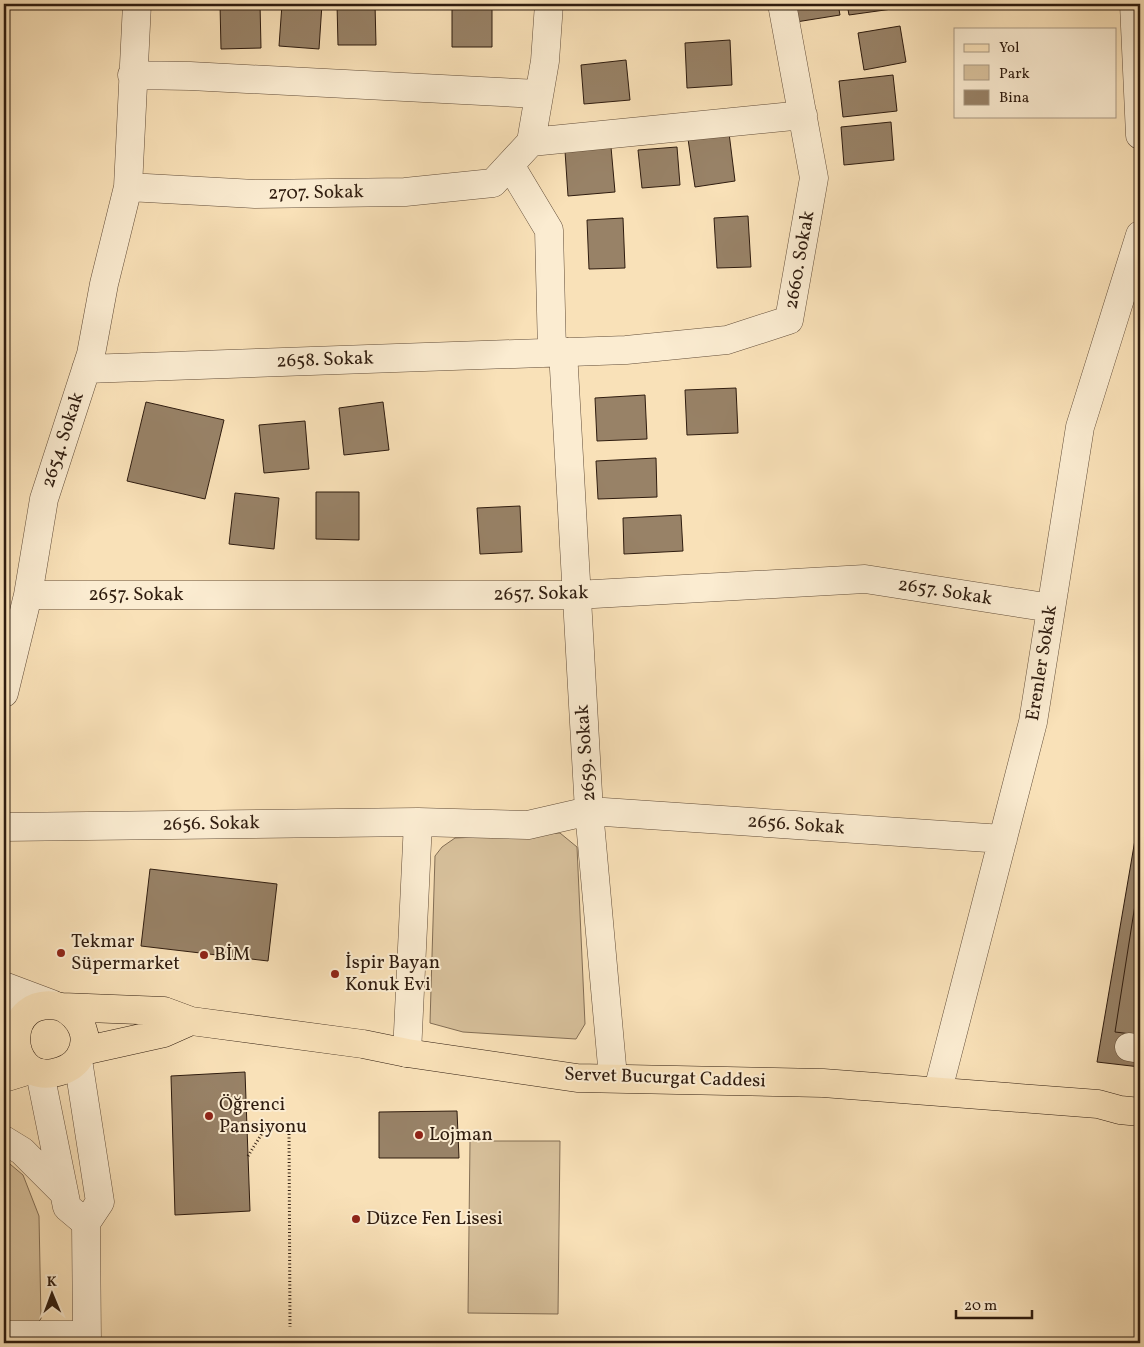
<svg xmlns="http://www.w3.org/2000/svg" width="1144" height="1347" font-family="Vollkorn,serif">
<style>
.green{fill:#d7c09b;stroke:#836e55}
.building{fill:#988267;stroke:#2f1c0f}
.lines{fill:none;stroke-linecap:round;stroke-linejoin:round}
.minor-casing{stroke:#624d39;stroke-width:29}
.major-casing{stroke:#2f1c0f;stroke-width:29}
.path{stroke:#2f1c0f;stroke-width:3;stroke-dasharray:1 2.5;stroke-linecap:butt}
.minor{stroke:#fbecd1;stroke-width:28}
.major{stroke:#f9e1b8;stroke-width:28}
.poi-dot{fill:#8f2418;stroke:#fbecd1;stroke-width:2}
.labels{text-anchor:middle;dominant-baseline:central;stroke-width:4;stroke-linejoin:round;paint-order:stroke}
.street-label{font-size:19px;fill:#2f1c0f;stroke:#fbecd1}
.poi-label{font-size:19px;fill:#2f1c0f;stroke:#fbecd1;text-anchor:start}
</style>
<rect width="100%" height="100%" fill="#f9e1b8"/>
<filter id="stains"><feTurbulence type="fractalNoise" baseFrequency=".004" numOctaves="4"/><feColorMatrix values="0 0 0 0 .2 0 0 0 0 .09 0 0 0 0 .02 0 0 0 .5 -.17"/></filter>
<radialGradient id="worn" r=".72"><stop offset=".6" stop-color="#630" stop-opacity="0"/><stop offset="1" stop-color="#630" stop-opacity=".3"/></radialGradient>
<!-- green -->
<path class="green" d="M 560,833 L 577,847 L 585,1024 L 576,1039 L 463,1032 L 430,1023 L 435,856 L 442,847 L 455,838 Z
M 470,1141 L 560,1141 L 558,1314 L 468,1313 Z
M 4,1159 L 23,1175 L 39,1216 L 41,1319 L 30,1330 L 4,1329 Z"/>
<!-- building -->
<path class="building" d="M 220,4 L 260,4 L 261,48 L 221,49 Z
M 282,4 L 322,4 L 319,49 L 279,46 Z
M 337,4 L 375,4 L 376,45 L 338,45 Z
M 452,4 L 492,4 L 492,47 L 452,47 Z
M 792,4 L 838,4 L 840,15 L 796,22 Z
M 847,4 L 891,4 L 892,9 L 849,15 Z
M 900,26 L 906,62 L 864,70 L 858,33 Z
M 730,40 L 732,85 L 687,88 L 685,43 Z
M 626,60 L 630,100 L 584,104 L 581,65 Z
M 893,75 L 897,111 L 843,117 L 839,81 Z
M 891,122 L 894,160 L 844,165 L 841,127 Z
M 729,133 L 735,181 L 695,187 L 688,139 Z
M 611,147 L 615,192 L 568,196 L 565,151 Z
M 677,147 L 680,185 L 642,188 L 638,150 Z
M 748,216 L 751,267 L 717,268 L 714,218 Z
M 623,218 L 625,268 L 589,269 L 587,220 Z
M 736,388 L 738,433 L 687,435 L 685,390 Z
M 645,395 L 647,439 L 597,441 L 595,398 Z
M 146,402 L 224,420 L 205,499 L 127,481 Z
M 383,402 L 389,450 L 344,455 L 339,408 Z
M 305,421 L 309,469 L 264,473 L 259,425 Z
M 656,458 L 657,497 L 598,499 L 596,461 Z
M 316,492 L 359,492 L 359,540 L 316,539 Z
M 235,493 L 279,498 L 274,549 L 229,544 Z
M 520,506 L 522,552 L 480,554 L 477,508 Z
M 681,515 L 683,551 L 624,554 L 623,518 Z
M 1137,828 L 1140,829 L 1140,1067 L 1097,1062 Z
M 150,869 L 277,884 L 268,961 L 141,946 Z
M 1140,873 L 1140,1035 L 1115,1032 Z
M 245,1072 L 250,1211 L 175,1215 L 171,1076 Z
M 457,1111 L 459,1158 L 379,1158 L 379,1112 Z"/>
<g class="lines">
<!-- minor casing -->
<g class="minor-casing">
<path id="minor" d="M 1134,4 L 1140,135
M 132,75 L 190,76 L 539,94
M 531,142 L 803,115
M 510,165 L 549,230 L 552,351
M 128,187 L 255,194 L 405,192 L 493,183 L 531,142 L 545,61 L 549,4
M 86,369 L 626,350 L 727,340 L 789,320 L 814,178 L 782,4
M 28,595 L 576,595 L 865,579 L 1051,608
M 4,693 L 28,595 L 44,499 L 91,354 L 104,284 L 128,187 L 137,4
M 4,827 L 418,822
M 4,986 L 52,1004
M 4,1010 L 17,1023
M 1129,1047 L 1140,1049
M 407,1053 L 418,822 L 528,825 L 589,811 L 563,351
M 78,1060 L 100,1202 L 86,1223 L 87,1343
M 40,1073 L 67,1207 L 86,1223
M 613,1077 L 589,811 L 1003,839
M 938,1090 L 1033,722 L 1080,427 L 1140,235
M 4,1140 L 22,1151 L 64,1193
M 4,1335 L 87,1335"/>
</g>
<!-- major casing -->
<g class="major-casing">
<path id="major" d="M 62,1007 C 81,1017 92,1038 79,1058 C 73,1067 64,1071 53,1073 C 5,1082 0,992 62,1007 L 164,1011 L 191,1021 L 363,1044 L 407,1053 L 577,1078 L 823,1083 L 1098,1104 L 1120,1110 L 1140,1112
M 83,1051 L 164,1033 L 191,1021
M 4,1078 L 30,1070"/>
</g>
<!-- path -->
<path class="path" d="M 248,1156 L 264,1130 L 289,1130 L 290,1327"/>
<!-- minor -->
<use href="#minor" class="minor"/>
<!-- major -->
<use href="#major" class="major"/>
</g>
<!-- markers -->
<g class="poi-dot">
<circle cx="61" cy="953" r="5"/>
<circle cx="204" cy="955" r="5"/>
<circle cx="335" cy="974" r="5"/>
<circle cx="209" cy="1116" r="5"/>
<circle cx="419" cy="1135" r="5"/>
<circle cx="356" cy="1219" r="5"/>
</g>
<g class="labels">
<!-- street labels -->
<g class="street-label">
<text transform="translate(316 193) rotate(-1)">2707. Sokak</text>
<text transform="translate(800 260) rotate(-80)">2660. Sokak</text>
<text transform="translate(325 360) rotate(-2)">2658. Sokak</text>
<text transform="translate(63 440) rotate(-72)">2654. Sokak</text>
<text transform="translate(945 592) rotate(9)">2657. Sokak</text>
<text transform="translate(541 594) rotate(-1)">2657. Sokak</text>
<text x="136" y="595">2657. Sokak</text>
<text transform="translate(1042 663) rotate(-81)">Erenler Sokak</text>
<text transform="translate(586 753) rotate(-94)">2659. Sokak</text>
<text transform="translate(211 824) rotate(-1)">2656. Sokak</text>
<text transform="translate(796 825) rotate(4)">2656. Sokak</text>
<text transform="translate(665 1078) rotate(2)">Servet Bucurgat Caddesi</text>
</g>
<!-- poi labels -->
<g class="poi-label">
<text x="71" y="942">Tekmar<tspan x="71" dy="22">Süpermarket</tspan></text>
<text x="214" y="955">BİM</text>
<text x="345" y="963">İspir Bayan<tspan x="345" dy="22">Konuk Evi</tspan></text>
<text x="219" y="1105">Öğrenci<tspan x="219" dy="22">Pansiyonu</tspan></text>
<text x="429" y="1135">Lojman</text>
<text x="366" y="1219">Düzce Fen Lisesi</text>
</g>
</g>
<!-- margin -->
<rect width="1144" height="1347" fill="none" stroke="#f9e1b8" stroke-width="20"/>
<rect x="5" y="5" width="1134" height="1337" fill="none" stroke="#2f1c0f" stroke-width="2.5"/>
<rect x="10" y="10" width="1124" height="1327" fill="none" stroke="#2f1c0f"/>
<!-- legend -->
<rect x="954" y="28" width="162" height="90" fill="#fbecd1" stroke="#a99983"/>
<rect x="964" y="44" width="25" height="8" fill="#f9e1b8" stroke="#a99983"/>
<text x="999" y="52" font-size="15" fill="#2f1c0f">Yol</text>
<rect x="964" y="65" width="25" height="15" fill="#d7c09b" stroke="#a99983"/>
<text x="999" y="78" font-size="15" fill="#2f1c0f">Park</text>
<rect x="964" y="90" width="25" height="15" fill="#988267" stroke="#a99983"/>
<text x="999" y="102" font-size="15" fill="#2f1c0f">Bina</text>
<!-- north arrow -->
<g transform="translate(52 1294) rotate(359)" stroke="#fbecd1" stroke-width="4" paint-order="stroke">
<path d="M0-4L9 19L0 12L-9 19Z" fill="#2f1c0f"/>
<text y="-8" font-size="14" font-weight="bold" text-anchor="middle" fill="#2f1c0f">K</text>
</g>
<!-- scale -->
<path d="M956 1310v8h76v-8" fill="none" stroke="#2f1c0f" stroke-width="2.5"/>
<text x="964" y="1310" font-size="15" fill="#2f1c0f" stroke="#fbecd1" stroke-width="4" paint-order="stroke">20 m</text>
<rect width="100%" height="100%" filter="url(#stains)"/>
<rect width="100%" height="100%" fill="url(#worn)"/>
</svg>
